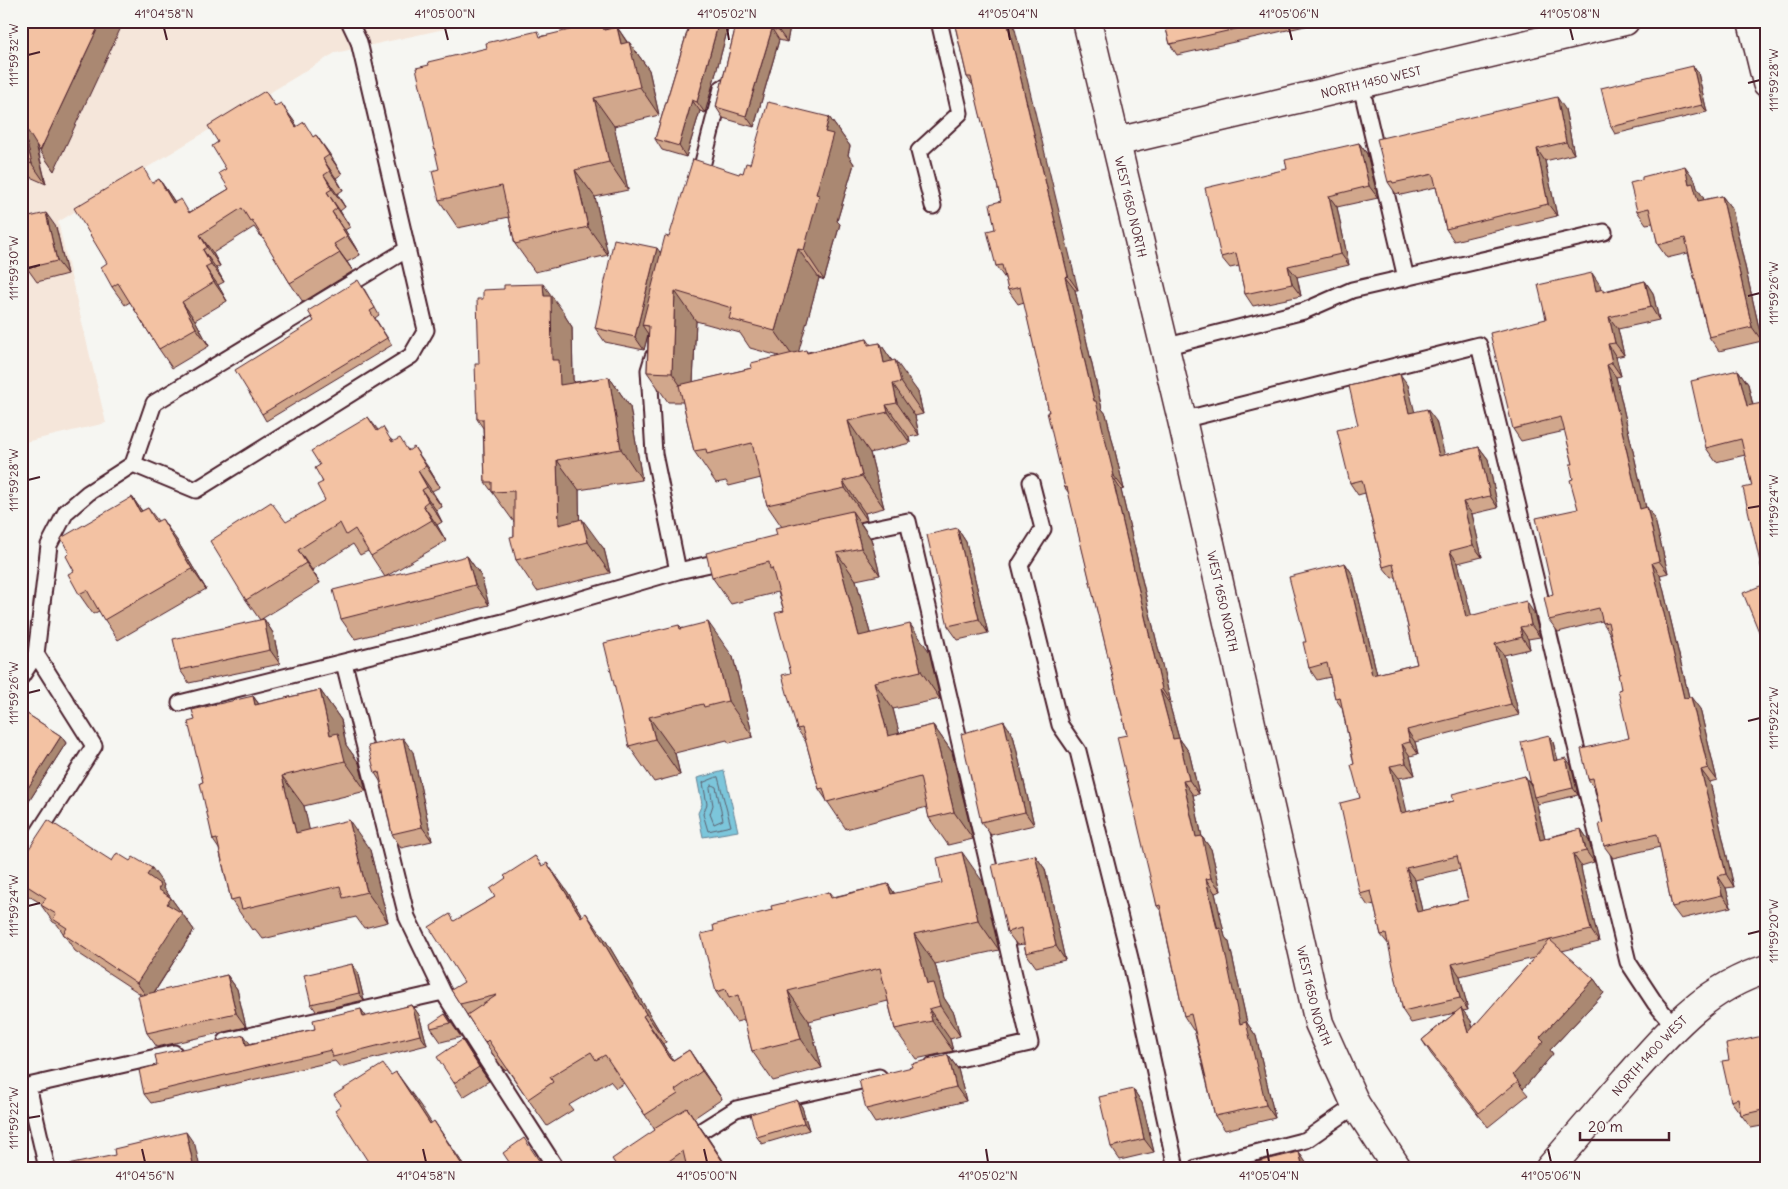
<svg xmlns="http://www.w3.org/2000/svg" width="1788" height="1189" font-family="Delius,sans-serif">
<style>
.built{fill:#f5e6da}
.water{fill:#7bc6db;stroke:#678395}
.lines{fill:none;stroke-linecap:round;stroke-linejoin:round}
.shore{stroke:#5e6271;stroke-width:1}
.lane-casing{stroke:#4a1f2b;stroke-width:19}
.street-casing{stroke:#4a1f2b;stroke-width:31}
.lane{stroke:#f6f6f2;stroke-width:15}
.street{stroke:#f6f6f2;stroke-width:28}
.wall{fill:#d1a78c;stroke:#4a1f2b;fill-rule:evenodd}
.shaded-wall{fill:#aa8872;stroke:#4a1f2b}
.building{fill:#f3c2a3;stroke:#4a1f2b;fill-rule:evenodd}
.ticks{fill:none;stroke:#4a1f2b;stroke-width:2}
.labels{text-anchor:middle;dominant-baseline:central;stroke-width:5;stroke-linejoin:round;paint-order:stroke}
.street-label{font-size:12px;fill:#4a1f2b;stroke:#f6f6f2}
.neatline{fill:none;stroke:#4a1f2b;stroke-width:2}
.ticks-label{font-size:12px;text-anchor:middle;fill:#4a1f2b}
</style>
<rect width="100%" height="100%" fill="#f6f6f2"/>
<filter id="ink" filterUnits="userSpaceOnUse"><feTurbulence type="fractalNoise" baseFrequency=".02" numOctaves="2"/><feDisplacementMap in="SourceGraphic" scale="10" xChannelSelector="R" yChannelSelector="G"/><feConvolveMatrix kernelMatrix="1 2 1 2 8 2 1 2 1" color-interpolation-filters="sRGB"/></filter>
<g filter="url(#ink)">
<!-- built -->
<path class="built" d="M 21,21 L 481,21 L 335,53 L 58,222 L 106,423 L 21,443 Z"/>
<!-- water -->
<path class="water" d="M 724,771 L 738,831 L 703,837 L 698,813 L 702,804 L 697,778 Z"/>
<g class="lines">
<!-- shore -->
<path class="shore" d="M 718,777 L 731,826 L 708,831 L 703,814 L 707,804 L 703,783 Z
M 712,785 L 716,787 L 723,820 L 714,824 L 710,814 L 713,805 L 710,788 Z"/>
<!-- lane casing -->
<g class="lane-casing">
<path id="lane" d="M 1361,86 L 1406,278
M 698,182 L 722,88
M 933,206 L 919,151 L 960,113 L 939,21
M 1164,347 L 1304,311 L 1352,290 L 1604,232
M 653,357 L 649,370 L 654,454 L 678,571
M 1182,420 L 1479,345 L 1628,962 L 1655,1003 L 1674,1026
M 133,464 L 196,490 L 411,356 L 426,330 L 359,42 L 349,21
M 1031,482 L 1043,529 L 1020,565 L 1060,725 L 1078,751 L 1130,958 L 1176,1168
M 845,534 L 908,521 L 1030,1043 L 933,1065
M 344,663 L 407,917 L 443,992 L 556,1168
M 21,677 L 36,654 L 49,545 L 66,512 L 88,493 L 133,464 L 154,403 L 406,250
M 180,703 L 503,622 L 678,571 L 728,560
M 21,860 L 94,746 L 36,654
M 226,1041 L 443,992
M 685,1141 L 736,1109 L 879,1077
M 47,1168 L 28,1086 L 174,1053
M 1196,1168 L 1306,1140 L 1356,1105"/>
</g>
<!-- street casing -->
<g class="street-casing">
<g id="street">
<path id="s1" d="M 1087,21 L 1182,420 L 1319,1023 L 1356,1105 L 1397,1168"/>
<path d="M 1752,21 L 1767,83"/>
<path id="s2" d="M 1116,142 L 1625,21"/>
<path id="s3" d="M 1550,1168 C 1575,1139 1600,1110 1625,1081 C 1667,1034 1704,988 1767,969"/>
</g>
</g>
<!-- lane -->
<use href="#lane" class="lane"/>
<!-- street -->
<use href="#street" class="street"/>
</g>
<!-- wall -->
<path class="wall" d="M 21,21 L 54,171 L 37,145 L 46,184 L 21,173 Z
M 685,21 L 730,21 L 705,113 L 700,111 L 686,157 L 662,150 L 655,139 L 688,29 L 684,25 Z
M 737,21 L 791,21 L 787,42 L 779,40 L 754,127 L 723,118 L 716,107 Z
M 954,21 L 1078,290 L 1075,290 L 1102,409 L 1106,414 L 1124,489 L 1121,490 L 1171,703 L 1169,703 L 1179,738 L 1189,752 L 1199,794 L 1193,795 L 1202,837 L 1211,849 L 1221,891 L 1215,893 L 1225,937 L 1229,942 L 1247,1023 L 1256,1036 L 1275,1118 L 1225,1130 L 1215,1116 L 1194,1030 L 1193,1030 L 1184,1016 L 1161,911 L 1157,906 L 1127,735 L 1069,493 L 1065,488 L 1049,412 L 1024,302 L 1018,304 L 1008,290 L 1006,280 L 996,266 L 995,229 L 1001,201 L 974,87 L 967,77 Z
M 1164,21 L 1327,21 L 1177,55 L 1170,44 Z
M 617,27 L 628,43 L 629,42 L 649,70 L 659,115 L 614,126 L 628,190 L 595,197 L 608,255 L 535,272 L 515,244 L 509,217 L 458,228 L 439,200 L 439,169 L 542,36 L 607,29 Z
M 1693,66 L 1698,73 L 1707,112 L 1615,134 L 1611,127 Z
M 265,91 L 275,106 L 294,121 L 297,127 L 313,137 L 316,135 L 342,174 L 336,178 L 343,190 L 337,194 L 345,207 L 340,211 L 350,227 L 345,230 L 360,255 L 347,262 L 353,271 L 303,302 L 290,283 L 264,239 L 263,239 L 254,227 L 213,253 L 220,266 L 216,268 L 224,282 L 218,285 L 227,301 L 195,320 L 209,346 L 172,368 L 159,349 L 130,302 L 125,305 L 112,287 L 154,183 L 159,179 L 175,202 L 190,212 L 229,189 L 226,169 L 218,142 Z
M 1565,109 L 1574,154 L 1545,161 L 1557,216 L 1454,241 L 1446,229 L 1436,187 L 1401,195 L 1399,193 L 1396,194 L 1388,182 Z
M 829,117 L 850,146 L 848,155 L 854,164 L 837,221 L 840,224 L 824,280 L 819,278 L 798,352 L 808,352 L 867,339 L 871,345 L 880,343 L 892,361 L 918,392 L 923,414 L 915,416 L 919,435 L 909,437 L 910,443 L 870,453 L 884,508 L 865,513 L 867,520 L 860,522 L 871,539 L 880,575 L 856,580 L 870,633 L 929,651 L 940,699 L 893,709 L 899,733 L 933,725 L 952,752 L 973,839 L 948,845 L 929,818 L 927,807 L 846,829 L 819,789 L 806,742 L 797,729 L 784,611 L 778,592 L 731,604 L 712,577 L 777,535 L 782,527 L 767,505 L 761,478 L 729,486 L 726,481 L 716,483 L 694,451 L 683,402 L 668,402 L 647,372 L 648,334 L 644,350 L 605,342 L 595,328 L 660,253 L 669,237 L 743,173 L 750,164 ZM 696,321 L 740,333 L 750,348 L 779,356 L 752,368 L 693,382 Z
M 1359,143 L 1367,154 L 1378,198 L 1337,207 L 1349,265 L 1297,277 L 1301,296 L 1253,306 L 1245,294 L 1239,266 L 1230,268 L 1221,257 L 1287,169 Z
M 1642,180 L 1695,180 L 1697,188 L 1703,197 L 1704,200 L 1722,196 L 1732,209 L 1762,341 L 1719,351 L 1709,337 L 1688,253 L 1667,258 L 1658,245 L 1653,223 L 1646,224 L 1637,211 Z
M 56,227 L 67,274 L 37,282 L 27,268 Z
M 1645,281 L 1653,293 L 1659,320 L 1618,329 L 1624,355 L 1616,357 L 1621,376 L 1616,377 L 1646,508 L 1655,520 L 1668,573 L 1660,575 L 1689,697 L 1700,709 L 1717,780 L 1710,782 L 1734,887 L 1726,888 L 1731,907 L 1681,919 L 1672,907 L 1660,847 L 1613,858 L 1604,846 L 1603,823 L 1596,790 L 1588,779 L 1629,738 L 1621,689 L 1620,674 L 1610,634 L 1602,621 L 1558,632 L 1549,620 L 1553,594 L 1578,509 L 1573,479 L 1573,464 L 1565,431 L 1521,441 L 1513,429 L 1546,319 L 1600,285 L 1601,289 L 1604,291 Z
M 363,287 L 379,315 L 375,318 L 392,345 L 266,421 L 262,414 L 314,321 Z
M 565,314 L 565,316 L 572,327 L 573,380 L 575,382 L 609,377 L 630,407 L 642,480 L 579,490 L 579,519 L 604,549 L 610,573 L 537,591 L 516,560 L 514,536 L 514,522 L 485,482 L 483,428 L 477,419 L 479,364 Z
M 1738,370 L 1748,384 L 1753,405 L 1765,584 L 1752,486 L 1745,455 L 1716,462 L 1706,448 Z
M 1408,385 L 1414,412 L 1436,421 L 1444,455 L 1479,447 L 1488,459 L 1498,508 L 1472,514 L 1482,557 L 1458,563 L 1471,615 L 1534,613 L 1540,637 L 1528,639 L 1530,649 L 1504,655 L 1519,715 L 1415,742 L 1418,754 L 1410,756 L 1415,775 L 1399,778 L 1406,812 L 1454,801 L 1525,776 L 1531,785 L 1549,735 L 1553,742 L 1558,760 L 1571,765 L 1578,795 L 1538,804 L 1536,801 L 1545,838 L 1581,829 L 1589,841 L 1594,862 L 1581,866 L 1582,873 L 1599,942 L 1562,951 L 1594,979 L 1604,993 L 1550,1050 L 1553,1054 L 1523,1089 L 1528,1095 L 1488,1127 L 1431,1054 L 1422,1040 L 1455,1013 L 1411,1023 L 1403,1011 L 1389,945 L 1381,935 L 1374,904 L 1368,906 L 1360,894 L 1360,798 L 1354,764 L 1342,708 L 1335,698 L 1330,677 L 1317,680 L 1309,668 L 1306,642 L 1345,563 L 1353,575 L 1377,674 L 1417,664 L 1396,577 L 1392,578 L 1383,567 L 1365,493 L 1358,495 L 1350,483 L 1358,425 ZM 1460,869 L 1468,900 L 1422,911 L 1415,880 ZM 1534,958 L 1473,1028 L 1471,1021 L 1463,1011 L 1468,1010 L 1460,976 Z
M 368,417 L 378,430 L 393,441 L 409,450 L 428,467 L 440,487 L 432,491 L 442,507 L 436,510 L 442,522 L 437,525 L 446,541 L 385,577 L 368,551 L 360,555 L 353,544 L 312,570 L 320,583 L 260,620 L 264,619 L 273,633 L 280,664 L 189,683 L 180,670 L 260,620 L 246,600 L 325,500 L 320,465 Z
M 132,497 L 142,511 L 148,508 L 158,521 L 176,539 L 206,589 L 118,640 L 99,611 L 93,614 L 79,594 L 74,571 L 69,553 Z
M 957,528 L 966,542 L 988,633 L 958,640 L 948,626 Z
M 467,556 L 481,576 L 489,605 L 355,639 L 341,619 Z
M 679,625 L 682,628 L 733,657 L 753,737 L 729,743 L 727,740 L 675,753 L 680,775 L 654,782 L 629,746 Z
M 320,690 L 341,720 L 346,745 L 359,763 L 366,791 L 304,806 L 309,830 L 370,850 L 388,922 L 364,928 L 356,917 L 263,939 L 255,929 L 252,930 L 231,900 L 219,849 L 213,840 L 203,782 L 195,720 L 253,696 L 259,704 Z
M 21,710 L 61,736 L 66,743 L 26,806 L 21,803 Z
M 1013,735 L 1034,825 L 991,835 L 981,822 Z
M 413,752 L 432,841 L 401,848 L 392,834 L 380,781 L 375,773 Z
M 1035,855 L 1045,869 L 1065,960 L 1036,967 L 1026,953 L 1024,944 L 1017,945 L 1007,932 Z
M 535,856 L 542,866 L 567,891 L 582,916 L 606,941 L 666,1042 L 663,1044 L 673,1060 L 689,1050 L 722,1099 L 694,1118 L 728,1168 L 618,1168 L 655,1130 L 624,1083 L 616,1088 L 610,1081 L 569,1105 L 573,1110 L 547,1126 L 507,1069 L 504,1070 L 485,1043 L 460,1004 L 464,982 L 455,921 L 495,897 L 506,878 Z
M 21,861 L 112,861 L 164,885 L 163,887 L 194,930 L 154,993 L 227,975 L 237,989 L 246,1027 L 157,1047 L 147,1033 L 142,995 L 75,951 L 57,924 L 53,922 L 41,905 L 42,904 L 24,893 L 21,889 Z
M 983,882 L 999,950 L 935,964 L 944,998 L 954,1013 L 960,1036 L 950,1039 L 953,1051 L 916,1059 L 895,1029 L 888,1001 L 809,1021 L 822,1068 L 773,1081 L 752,1051 L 745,1021 L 744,1020 L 736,1022 L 716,992 L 714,931 L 772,910 L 829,892 L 833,897 L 888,884 L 895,894 Z
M 352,964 L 357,971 L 364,1000 L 316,1011 L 311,1004 Z
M 412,1005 L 419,1015 L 427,1045 L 340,1067 L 335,1061 L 151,1103 L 144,1094 L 250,1044 L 315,1029 L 361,1009 L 366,1017 Z
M 445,1014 L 461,1037 L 441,1042 L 431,1028 Z
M 1767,1035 L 1767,1125 L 1751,1128 L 1731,1101 L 1729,1060 Z
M 462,1040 L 489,1081 L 463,1097 L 454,1083 Z
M 948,1055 L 958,1069 L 966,1101 L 875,1123 L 866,1109 L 912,1067 Z
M 1133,1089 L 1142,1103 L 1154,1152 L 1120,1160 L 1111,1147 Z
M 797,1100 L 802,1107 L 809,1130 L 762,1144 L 757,1137 Z"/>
<!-- shaded-wall -->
<path class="shaded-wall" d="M 101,21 L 124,21 L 54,171 L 40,151 Z
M 719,21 L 730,21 L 705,113 L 697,102 Z
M 781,21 L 791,21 L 787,42 L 779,31 Z
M 1007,21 L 1013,21 L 1078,290 L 1068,276 Z
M 602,22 L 622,50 L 604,30 Z
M 617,27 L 630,47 L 629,42 L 649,70 L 659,115 L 640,87 L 621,44 Z
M 772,29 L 779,40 L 754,127 L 746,116 Z
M 1693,66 L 1698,73 L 1707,112 L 1702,105 Z
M 1557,97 L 1565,109 L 1574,154 L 1566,142 Z
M 594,98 L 614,126 L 628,190 L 609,162 Z
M 692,100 L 700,111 L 686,157 L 679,146 Z
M 281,103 L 294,121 L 309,146 L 296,127 Z
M 829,117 L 850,146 L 848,155 L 854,164 L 837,221 L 840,224 L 824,280 L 804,250 L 816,194 L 825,132 Z
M 21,120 L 35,140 L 46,184 L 32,164 Z
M 316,135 L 329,153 L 342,174 L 329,155 Z
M 1359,143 L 1367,154 L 1378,198 L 1369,186 Z
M 1537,149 L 1545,161 L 1557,216 L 1548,204 Z
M 323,159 L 336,178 L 343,190 L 330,171 Z
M 1685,166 L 1695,180 L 1697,188 L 1703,197 L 1708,215 L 1698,201 L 1689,184 Z
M 575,170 L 595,197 L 608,255 L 588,227 Z
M 324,175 L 337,194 L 345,207 L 332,189 Z
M 159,179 L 172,198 L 186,222 L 173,203 Z
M 327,192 L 340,211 L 350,227 L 337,208 Z
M 1329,196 L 1337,207 L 1349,265 L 1341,254 Z
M 1722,196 L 1732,209 L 1762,341 L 1752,327 Z
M 332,212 L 345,230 L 360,255 L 347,236 Z
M 46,213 L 56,227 L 67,274 L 57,261 Z
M 200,235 L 213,253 L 220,266 L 207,247 Z
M 334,244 L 347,262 L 353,271 L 340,253 Z
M 657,248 L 667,262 L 649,326 L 642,325 L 648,334 L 644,350 L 635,337 Z
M 798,249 L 819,278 L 796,361 L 775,331 Z
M 203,250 L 216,268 L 224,282 L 211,264 Z
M 1288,266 L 1297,277 L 1301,296 L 1292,284 Z
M 205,267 L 218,285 L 227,301 L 214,282 Z
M 1592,273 L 1600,285 L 1604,303 L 1596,291 Z
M 1065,277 L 1075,290 L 1102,409 L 1106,414 L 1124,489 L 1114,476 L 1094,401 Z
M 1645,281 L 1653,293 L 1659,320 L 1651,307 Z
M 543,284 L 565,314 L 565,316 L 572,327 L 573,380 L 580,390 L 560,385 L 552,360 L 544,296 Z
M 675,291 L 696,321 L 692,403 L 672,373 Z
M 182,302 L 195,320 L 209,346 L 196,328 Z
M 1609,317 L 1618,329 L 1624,355 L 1615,343 Z
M 880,343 L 897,368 L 895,360 L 918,392 L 923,414 L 901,382 L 884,363 Z
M 1608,344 L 1616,357 L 1621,376 L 1612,363 Z
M 1607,365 L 1616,377 L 1649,521 L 1640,509 Z
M 1738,370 L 1748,384 L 1756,420 L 1747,406 Z
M 1400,374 L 1408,385 L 1418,425 L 1409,413 Z
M 609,377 L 630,407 L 642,480 L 621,449 Z
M 893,384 L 915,416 L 919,435 L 897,403 Z
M 886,405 L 909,437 L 910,443 L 888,412 Z
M 1427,409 L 1436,421 L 1448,468 L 1439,456 Z
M 848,421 L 870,453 L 884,508 L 862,476 Z
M 414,447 L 428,467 L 440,487 L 426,466 Z
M 1479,447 L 1488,459 L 1498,508 L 1490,496 Z
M 557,460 L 579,490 L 580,544 L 559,525 Z
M 418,471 L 432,491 L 442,507 L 427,487 Z
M 1112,476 L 1121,490 L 1171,703 L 1162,689 Z
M 843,481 L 865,513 L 867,520 L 845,488 Z
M 422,490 L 436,510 L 442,522 L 428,501 Z
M 132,497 L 146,517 L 140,512 Z
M 1463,502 L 1472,514 L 1482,557 L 1473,545 Z
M 423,505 L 437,525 L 446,541 L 432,520 Z
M 1647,507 L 1655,520 L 1668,573 L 1659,561 Z
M 852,511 L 871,539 L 880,575 L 861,548 Z
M 162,519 L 176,539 L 206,589 L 192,569 Z
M 582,519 L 604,549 L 610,573 L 588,542 Z
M 957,528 L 966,542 L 988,633 L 979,619 Z
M 298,550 L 312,570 L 320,583 L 306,563 Z
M 1450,551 L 1458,563 L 1475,629 L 1466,617 Z
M 837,553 L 856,580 L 878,663 L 859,636 Z
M 467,556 L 481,576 L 489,605 L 475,585 Z
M 1345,563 L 1353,575 L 1380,687 L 1372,675 Z
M 1652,563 L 1660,575 L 1692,710 L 1684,698 Z
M 1526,601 L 1534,613 L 1540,637 L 1531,625 Z
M 264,619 L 273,633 L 280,664 L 270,650 Z
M 708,622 L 733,657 L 753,737 L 728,701 Z
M 910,624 L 929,651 L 940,699 L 921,671 Z
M 1520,627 L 1528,639 L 1530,649 L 1522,637 Z
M 1495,644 L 1504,655 L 1519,715 L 1511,704 Z
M 874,682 L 893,709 L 907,763 L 888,736 Z
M 320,690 L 341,720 L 346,745 L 359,763 L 366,791 L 345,761 L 330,735 Z
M 1160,690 L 1169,703 L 1183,753 L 1173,739 Z
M 253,696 L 274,726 L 255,705 Z
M 1691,697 L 1700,709 L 1717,780 L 1708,768 Z
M 649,717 L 675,753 L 680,775 L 655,739 Z
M 1004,721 L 1013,735 L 1034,825 L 1025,812 Z
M 933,725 L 952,752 L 973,839 L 954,812 Z
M 1407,730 L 1415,742 L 1418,754 L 1410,742 Z
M 1549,735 L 1553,742 L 1559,768 L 1554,761 Z
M 61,736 L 66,743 L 26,806 L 21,799 Z
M 403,738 L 413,752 L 432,841 L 422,827 Z
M 1179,738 L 1189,752 L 1199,794 L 1189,780 Z
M 1402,744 L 1410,756 L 1415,775 L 1406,763 Z
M 1566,758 L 1571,765 L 1578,795 L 1573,788 Z
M 1390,766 L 1399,778 L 1410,825 L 1401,813 Z
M 1701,770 L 1710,782 L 1734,887 L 1726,874 Z
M 282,776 L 304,806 L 317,863 L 296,833 Z
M 1525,776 L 1533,788 L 1534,797 L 1536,801 L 1548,851 L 1540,840 Z
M 1183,781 L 1193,795 L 1202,837 L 1211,849 L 1221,891 L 1211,878 L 1196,837 Z
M 349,820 L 370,850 L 388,922 L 367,892 Z
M 1581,829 L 1589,841 L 1594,862 L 1586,851 Z
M 962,852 L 983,882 L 999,950 L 978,920 Z
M 1573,854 L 1581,866 L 1582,873 L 1599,942 L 1591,930 L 1574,861 Z
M 1035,855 L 1045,869 L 1065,960 L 1056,946 Z
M 547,863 L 567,891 L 600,945 L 581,917 Z
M 152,868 L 164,885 L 163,887 L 194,930 L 149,1000 L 137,983 L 147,875 Z
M 1406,868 L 1415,880 L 1425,924 L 1417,912 Z
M 1718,876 L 1726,888 L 1731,907 L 1722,895 Z
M 1206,879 L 1215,893 L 1225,937 L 1229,942 L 1247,1023 L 1256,1036 L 1275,1118 L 1266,1105 L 1240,1024 Z
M 888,884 L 909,914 L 891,894 Z
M 586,913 L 606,941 L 666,1042 L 646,1014 Z
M 914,934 L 935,964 L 944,998 L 954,1013 L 960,1036 L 940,1006 L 927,984 Z
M 352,964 L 357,971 L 364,1000 L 359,993 Z
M 1452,964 L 1460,976 L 1468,1010 L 1460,998 Z
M 227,975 L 237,989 L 246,1027 L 236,1013 Z
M 1594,979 L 1604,993 L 1550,1050 L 1553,1054 L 1523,1089 L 1513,1075 L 1540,1037 Z
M 788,991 L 809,1021 L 822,1068 L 801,1039 Z
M 412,1005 L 419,1015 L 427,1045 L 420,1035 Z
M 1461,1008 L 1471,1021 L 1477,1047 L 1468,1033 Z
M 361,1009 L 368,1019 L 363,1017 Z
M 929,1009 L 950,1039 L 953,1051 L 932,1021 Z
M 643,1016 L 663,1044 L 687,1082 L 672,1061 Z
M 244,1035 L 251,1045 L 246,1045 Z
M 462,1040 L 471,1054 L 489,1081 L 479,1067 Z
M 689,1050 L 708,1078 L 722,1099 L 702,1071 Z
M 948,1055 L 958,1069 L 966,1101 L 956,1087 Z
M 396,1072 L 420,1105 L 453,1157 L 430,1124 Z
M 1133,1089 L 1142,1103 L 1154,1152 L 1144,1139 Z
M 797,1100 L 802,1107 L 809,1130 L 804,1123 Z
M 687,1108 L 708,1138 L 728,1168 L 727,1168 Z
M 434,1121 L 457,1155 L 466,1168 L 464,1168 Z
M 186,1132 L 195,1145 L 200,1168 L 194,1168 Z
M 1299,1152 L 1307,1164 L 1308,1168 L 1303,1168 Z"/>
<!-- building -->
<path class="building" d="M 21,21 L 101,21 L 40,151 L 21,120 L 32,164 L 21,159 Z
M 685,21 L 719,21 L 697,102 L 692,100 L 679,146 L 655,139 L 689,26 L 684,25 Z
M 737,21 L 781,21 L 779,31 L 772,29 L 746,116 L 716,107 Z
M 954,21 L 1007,21 L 1068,276 L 1065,277 L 1094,401 L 1096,401 L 1114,476 L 1112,476 L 1162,689 L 1160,690 L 1173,739 L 1179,738 L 1189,780 L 1183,781 L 1196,837 L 1202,836 L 1211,878 L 1206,879 L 1217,929 L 1220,928 L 1240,1024 L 1246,1022 L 1266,1105 L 1215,1116 L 1191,1014 L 1184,1016 L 1160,905 L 1157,906 L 1117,737 L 1127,735 L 1067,487 L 1065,488 L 1047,412 L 1049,412 L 1020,287 L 1008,290 L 1002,265 L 996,266 L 987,231 L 995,229 L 990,204 L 1001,201 L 971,77 L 967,77 Z
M 1164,21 L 1271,21 L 1170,44 Z
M 602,22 L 604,30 L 617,27 L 621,44 L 629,42 L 640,87 L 594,98 L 609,162 L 575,170 L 588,227 L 515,244 L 502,186 L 439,200 L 432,171 L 439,169 L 416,68 L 429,65 L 428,62 L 487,48 L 486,43 L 538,31 L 540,37 Z
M 1693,66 L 1702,105 L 1611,127 L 1601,88 Z
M 265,91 L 275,106 L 281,103 L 296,127 L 304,122 L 313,137 L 316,135 L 329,155 L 323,159 L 330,171 L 324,175 L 332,189 L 327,192 L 337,208 L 332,212 L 347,236 L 334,244 L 340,253 L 290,283 L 252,220 L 250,221 L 242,208 L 200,235 L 207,247 L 203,250 L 211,264 L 205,267 L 214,282 L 182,302 L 196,328 L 159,349 L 118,283 L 112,287 L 101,267 L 107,263 L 74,208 L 143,167 L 152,183 L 159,179 L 173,203 L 181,199 L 189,213 L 229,189 L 219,173 L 226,169 L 212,146 L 218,142 L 208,126 Z
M 1557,97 L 1566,142 L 1537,149 L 1548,204 L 1446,229 L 1433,174 L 1393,183 L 1392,181 L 1388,182 L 1377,139 Z
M 768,102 L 829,117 L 825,132 L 833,134 L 816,194 L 819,195 L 804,250 L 798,249 L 775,331 L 729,319 L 732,308 L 675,291 L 672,373 L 647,372 L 649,326 L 642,325 L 665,236 L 669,237 L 693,159 L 739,174 L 740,172 L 743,173 L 746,163 L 750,164 Z
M 1359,143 L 1369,186 L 1329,196 L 1341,254 L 1288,266 L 1292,284 L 1245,294 L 1236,253 L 1221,257 L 1205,188 L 1287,169 L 1285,160 Z
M 1685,166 L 1689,184 L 1693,183 L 1698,201 L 1722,196 L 1752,327 L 1709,337 L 1685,238 L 1658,245 L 1649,208 L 1637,211 L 1630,183 L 1642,180 L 1642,177 Z
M 46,213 L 57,261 L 27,268 L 21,242 L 21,219 Z
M 614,239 L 657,248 L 635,337 L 595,328 Z
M 1592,273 L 1596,291 L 1603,289 L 1603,292 L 1645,281 L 1651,307 L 1609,317 L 1615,343 L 1608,344 L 1612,363 L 1607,365 L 1640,509 L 1647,507 L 1659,561 L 1652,563 L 1684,698 L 1691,697 L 1708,768 L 1701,770 L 1726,874 L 1718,876 L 1722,895 L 1672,907 L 1657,834 L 1604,846 L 1599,824 L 1603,823 L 1593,778 L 1588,779 L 1581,749 L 1629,738 L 1618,690 L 1621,689 L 1618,674 L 1620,674 L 1608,622 L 1603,623 L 1599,608 L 1549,620 L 1544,597 L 1553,594 L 1536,518 L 1578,509 L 1570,480 L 1573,479 L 1570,464 L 1573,464 L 1561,417 L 1513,429 L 1490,333 L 1546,319 L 1538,285 Z
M 358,280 L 375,308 L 370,311 L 387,338 L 262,414 L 235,370 L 314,321 L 308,311 Z
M 543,284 L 544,296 L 551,296 L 552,360 L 559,360 L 560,385 L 609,377 L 621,449 L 557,460 L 559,525 L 582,519 L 588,542 L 516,560 L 510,537 L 514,536 L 514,491 L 492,492 L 492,482 L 485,482 L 483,419 L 477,419 L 475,364 L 479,364 L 477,299 L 483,299 L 483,290 L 504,289 L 504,285 Z
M 867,339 L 868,345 L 880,343 L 884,363 L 895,360 L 901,382 L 893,384 L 897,403 L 886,405 L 888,412 L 848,421 L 862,476 L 843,481 L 845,488 L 767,505 L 752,443 L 707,454 L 706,449 L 694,451 L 679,385 L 752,368 L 751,363 L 806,350 L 807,353 Z
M 1738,370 L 1747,406 L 1767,402 L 1767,651 L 1743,593 L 1765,584 L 1743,488 L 1752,486 L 1741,439 L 1706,448 L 1691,381 Z
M 1400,374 L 1409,413 L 1427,409 L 1439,456 L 1479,447 L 1490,496 L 1463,502 L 1473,545 L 1450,551 L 1466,617 L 1526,601 L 1531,625 L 1520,627 L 1522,637 L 1495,644 L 1511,704 L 1407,730 L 1410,742 L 1402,744 L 1406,763 L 1390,766 L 1401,813 L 1454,801 L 1452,794 L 1525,776 L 1540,840 L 1581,829 L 1586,851 L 1573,854 L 1574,861 L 1591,930 L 1452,964 L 1460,998 L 1403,1011 L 1386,934 L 1381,935 L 1371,891 L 1360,894 L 1340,803 L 1360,798 L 1351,765 L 1354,764 L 1340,697 L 1335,698 L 1327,663 L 1309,668 L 1303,642 L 1306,642 L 1289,577 L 1345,563 L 1372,675 L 1417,664 L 1393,564 L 1383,567 L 1362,480 L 1350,483 L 1337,430 L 1358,425 L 1349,386 ZM 1457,856 L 1468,900 L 1417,912 L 1406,868 Z
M 368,417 L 377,431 L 383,427 L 392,442 L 400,438 L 408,451 L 414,447 L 426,466 L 418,471 L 427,487 L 422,490 L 428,501 L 423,505 L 432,520 L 371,556 L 355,529 L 346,535 L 340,523 L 298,550 L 306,563 L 246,600 L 210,541 L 271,502 L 286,522 L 325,500 L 317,485 L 323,482 L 315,468 L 320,465 L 311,451 Z
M 132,497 L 140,512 L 148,508 L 156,522 L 162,519 L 192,569 L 104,620 L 87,590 L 79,594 L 68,574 L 74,571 L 66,556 L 69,553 L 61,538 Z
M 852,511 L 861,548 L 837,553 L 859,636 L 910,624 L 921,671 L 874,682 L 888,736 L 933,725 L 954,812 L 929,818 L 920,777 L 827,802 L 823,788 L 819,789 L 802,728 L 797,729 L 782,675 L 791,673 L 775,613 L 784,611 L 772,568 L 770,569 L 769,562 L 712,577 L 706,553 L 777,535 L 775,528 Z
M 957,528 L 979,619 L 948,626 L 927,535 Z
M 467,556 L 475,585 L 341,619 L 333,590 Z
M 264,619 L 270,650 L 180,670 L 173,639 Z
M 708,622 L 728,701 L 704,707 L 703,704 L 649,717 L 655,739 L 629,746 L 604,643 L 679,625 L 680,629 Z
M 320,690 L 330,735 L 338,733 L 345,761 L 282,776 L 296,833 L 349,820 L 367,892 L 343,898 L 340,886 L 242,909 L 239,898 L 231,900 L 217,839 L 213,840 L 200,783 L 203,782 L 188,722 L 195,720 L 192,710 L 253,696 L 255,705 Z
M 21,710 L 61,736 L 21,799 Z
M 1004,721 L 1025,812 L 981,822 L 961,734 Z
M 1549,735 L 1554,761 L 1566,758 L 1573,788 L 1534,797 L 1521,742 Z
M 403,738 L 422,827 L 392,834 L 379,772 L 375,773 L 368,746 Z
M 48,820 L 112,861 L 117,853 L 130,861 L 133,857 L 152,868 L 147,875 L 161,885 L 158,889 L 171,898 L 167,904 L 182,913 L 137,983 L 63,934 L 67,928 L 53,919 L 56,914 L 41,905 L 46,898 L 21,882 L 21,861 Z
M 962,852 L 978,920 L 914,934 L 927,984 L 933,983 L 940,1006 L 929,1009 L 932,1021 L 895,1029 L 880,968 L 788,991 L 801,1039 L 752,1051 L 738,995 L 729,998 L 726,989 L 716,992 L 701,934 L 714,931 L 713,925 L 772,910 L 771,906 L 829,892 L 831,898 L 888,884 L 891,894 L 942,883 L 937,858 Z
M 1035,855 L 1056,946 L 1026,953 L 1021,928 L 1007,932 L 992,865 Z
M 535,856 L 542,866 L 547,863 L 581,917 L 586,913 L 646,1014 L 643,1016 L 672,1061 L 689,1050 L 702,1071 L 675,1090 L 678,1094 L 645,1115 L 605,1055 L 596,1060 L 591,1052 L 550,1077 L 553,1082 L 528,1099 L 488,1040 L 485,1043 L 467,1015 L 497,995 L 460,1004 L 451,990 L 464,982 L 429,927 L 450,914 L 454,921 L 495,897 L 490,889 L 506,878 L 504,876 Z
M 1550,940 L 1594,979 L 1540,1037 L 1544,1041 L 1513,1075 L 1518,1081 L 1479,1113 L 1422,1040 L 1461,1008 L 1468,1033 Z
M 352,964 L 359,993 L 311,1004 L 304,975 Z
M 227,975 L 236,1013 L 147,1033 L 138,996 Z
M 412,1005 L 420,1035 L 333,1057 L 331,1050 L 144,1094 L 139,1070 L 157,1065 L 155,1055 L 244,1035 L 246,1045 L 315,1029 L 313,1020 L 361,1009 L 363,1017 Z
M 445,1014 L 451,1023 L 431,1028 L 430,1024 Z
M 1767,1035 L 1767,1109 L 1741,1115 L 1738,1099 L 1731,1101 L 1722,1061 L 1729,1060 L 1726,1044 Z
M 462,1040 L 479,1067 L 454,1083 L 437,1057 Z
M 948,1055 L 956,1087 L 866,1109 L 859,1080 L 912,1067 L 911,1064 Z
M 383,1064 L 391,1075 L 396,1072 L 430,1124 L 434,1121 L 464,1168 L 366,1168 L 365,1166 L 369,1163 L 335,1110 L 341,1105 L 334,1095 Z
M 1133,1089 L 1144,1139 L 1111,1147 L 1099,1097 Z
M 797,1100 L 804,1123 L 757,1137 L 750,1114 Z
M 687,1108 L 727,1168 L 687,1168 L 683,1151 L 659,1168 L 618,1168 L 612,1159 L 655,1130 L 654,1128 Z
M 186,1132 L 194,1168 L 58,1168 L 58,1167 L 115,1155 L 114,1149 Z
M 524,1138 L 544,1168 L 513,1168 L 503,1153 Z
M 1299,1152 L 1303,1168 L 1250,1168 L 1249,1164 Z
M 1767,1159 L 1767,1168 L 1755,1168 L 1754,1162 Z"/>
</g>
<!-- ticks -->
<path class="ticks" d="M 164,28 L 167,40M 445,28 L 448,40M 727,28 L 729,40M 1008,28 L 1010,40M 1289,28 L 1292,40M 1570,28 L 1573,40M 28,55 L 40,52M 1748,83 L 1760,80M 28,268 L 40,265M 1748,296 L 1760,293M 28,480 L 40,477M 1748,508 L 1760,506M 28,693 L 40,690M 1748,721 L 1760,718M 28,906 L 40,903M 1748,934 L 1760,931M 28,1118 L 40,1116M 142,1149 L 145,1162M 423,1149 L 426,1162M 704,1149 L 707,1162M 986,1149 L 988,1162M 1267,1149 L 1269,1162M 1548,1149 L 1551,1162"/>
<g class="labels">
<!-- street labels -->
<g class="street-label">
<text stroke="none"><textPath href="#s2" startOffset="262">NORTH 1450 WEST</textPath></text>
<text stroke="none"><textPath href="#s1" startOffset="191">WEST 1650 NORTH</textPath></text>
<text stroke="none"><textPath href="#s1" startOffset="596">WEST 1650 NORTH</textPath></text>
<text stroke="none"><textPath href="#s1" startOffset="1001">WEST 1650 NORTH</textPath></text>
<text stroke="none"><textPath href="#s3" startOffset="150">NORTH 1400 WEST</textPath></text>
</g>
</g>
<!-- margin -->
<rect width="1788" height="1189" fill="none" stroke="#f6f6f2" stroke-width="55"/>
<!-- scale -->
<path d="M1580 1132v8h89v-8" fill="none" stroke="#4a1f2b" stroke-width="2.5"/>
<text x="1588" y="1132" font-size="15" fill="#4a1f2b" stroke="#f6f6f2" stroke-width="4" paint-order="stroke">20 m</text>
<rect x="28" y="28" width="1732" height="1134" class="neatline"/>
<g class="ticks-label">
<text x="164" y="18">41°04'58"N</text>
<text x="445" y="18">41°05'00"N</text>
<text x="727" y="18">41°05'02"N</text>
<text x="1008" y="18">41°05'04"N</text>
<text x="1289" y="18">41°05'06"N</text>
<text x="1570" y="18">41°05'08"N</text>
<text transform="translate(14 55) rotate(-90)" y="4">111°59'32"W</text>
<text transform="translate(1774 80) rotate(-90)" y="4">111°59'28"W</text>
<text transform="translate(14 268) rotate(-90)" y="4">111°59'30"W</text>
<text transform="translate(1774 293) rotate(-90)" y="4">111°59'26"W</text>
<text transform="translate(14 480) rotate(-90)" y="4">111°59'28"W</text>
<text transform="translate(1774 506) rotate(-90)" y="4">111°59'24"W</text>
<text transform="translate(14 693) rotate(-90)" y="4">111°59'26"W</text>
<text transform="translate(1774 718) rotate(-90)" y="4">111°59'22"W</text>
<text transform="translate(14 906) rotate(-90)" y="4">111°59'24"W</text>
<text transform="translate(1774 931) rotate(-90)" y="4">111°59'20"W</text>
<text transform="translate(14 1118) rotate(-90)" y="4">111°59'22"W</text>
<text x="145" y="1180">41°04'56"N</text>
<text x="426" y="1180">41°04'58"N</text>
<text x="707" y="1180">41°05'00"N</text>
<text x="988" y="1180">41°05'02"N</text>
<text x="1269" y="1180">41°05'04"N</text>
<text x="1551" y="1180">41°05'06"N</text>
</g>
</svg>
